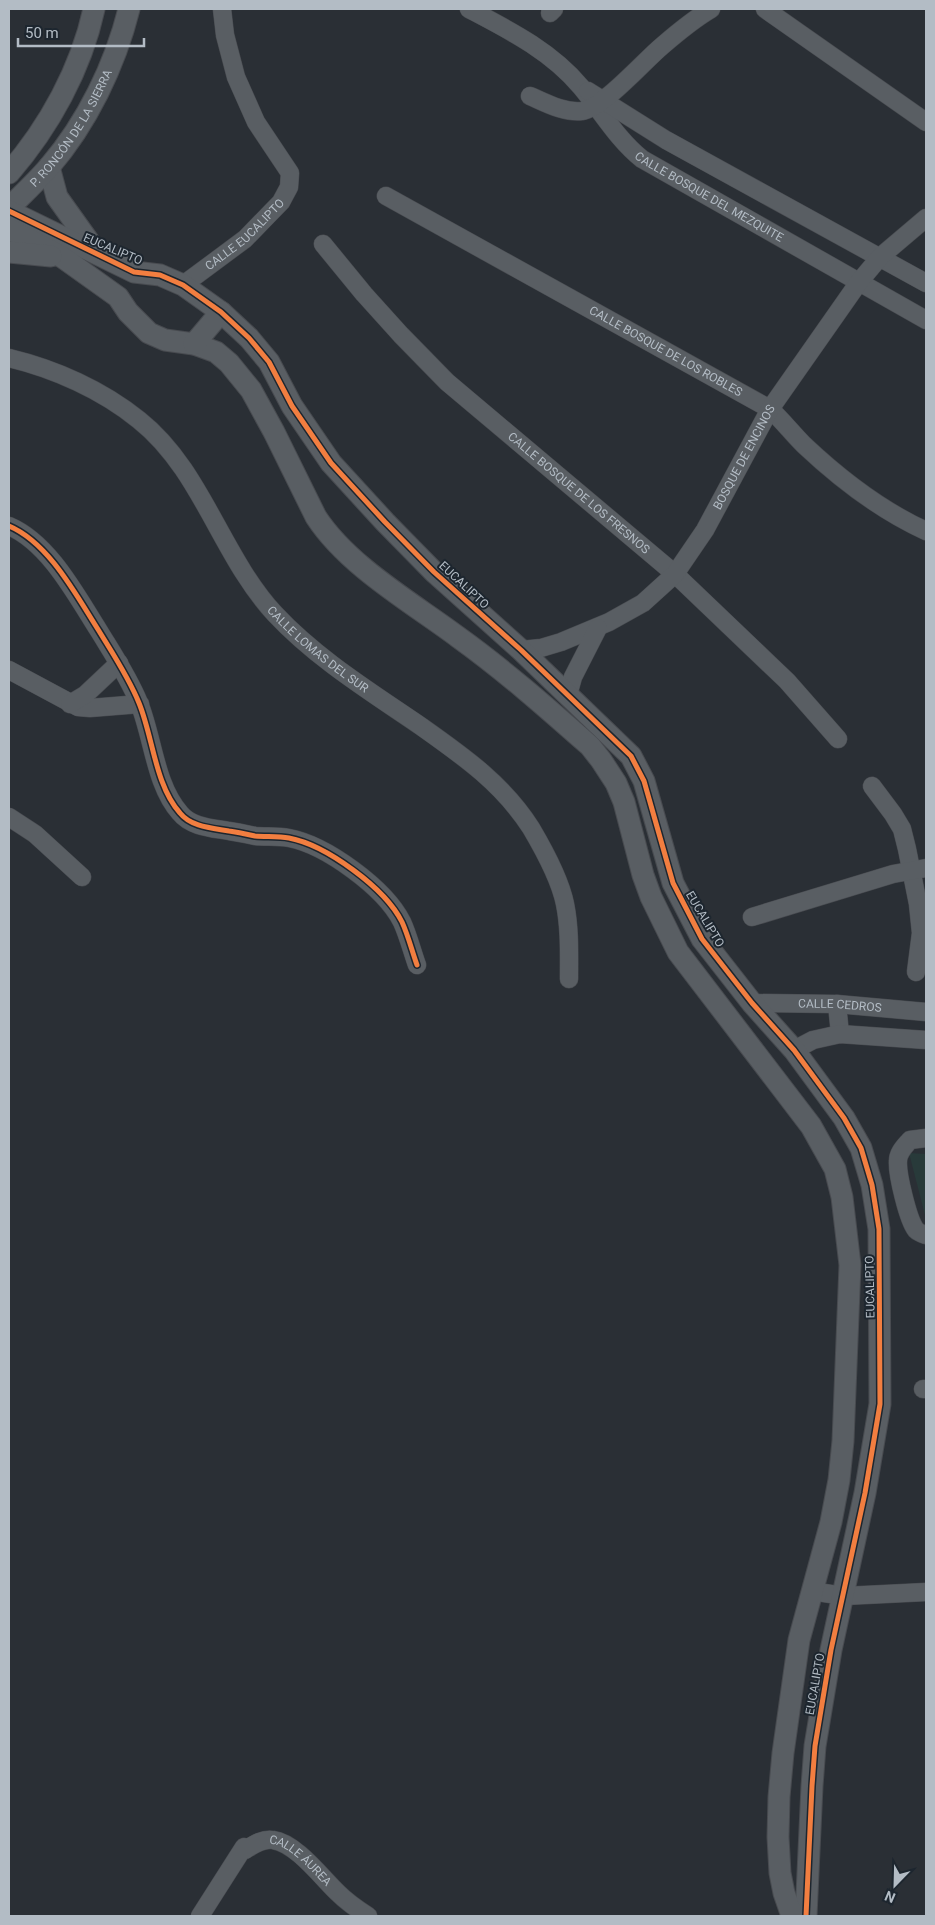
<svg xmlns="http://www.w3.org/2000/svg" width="935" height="1925" font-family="Roboto,sans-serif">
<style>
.green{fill:#283a3a}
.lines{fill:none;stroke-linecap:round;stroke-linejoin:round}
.minor-casing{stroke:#484b50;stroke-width:19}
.tertiary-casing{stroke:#484b50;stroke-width:23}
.minor{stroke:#595e63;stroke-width:18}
.tertiary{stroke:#595e63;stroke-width:21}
.cycleway-casing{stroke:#1d262f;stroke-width:8}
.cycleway{stroke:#f27e40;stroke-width:5}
.labels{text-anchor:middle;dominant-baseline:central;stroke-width:4;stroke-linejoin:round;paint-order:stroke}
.street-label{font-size:12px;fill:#b3bcc5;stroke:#1d262f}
</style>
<rect width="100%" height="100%" fill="#2a2f35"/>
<!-- green -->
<path class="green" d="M 909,1153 L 926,1154 L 926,1219 Z"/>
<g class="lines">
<!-- minor casing -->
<g class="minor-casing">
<g id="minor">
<path id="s1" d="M 469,9 C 509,30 551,51 581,87 C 602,112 617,139 642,159 L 926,320"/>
<path d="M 765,9 L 926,122"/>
<path d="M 550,13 L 554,9"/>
<path d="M 588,91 L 666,140 L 926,283"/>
<path d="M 530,96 C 546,103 564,113 582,111 C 603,108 644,61 662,46 C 677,33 694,19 711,9"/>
<path id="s2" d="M 386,196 L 770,409 C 782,420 792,433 804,445 C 839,478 882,511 926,531"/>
<path id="s3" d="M 323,244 L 364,294 L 401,335 L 447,382 L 675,574 L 787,681 L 838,739"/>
<path id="s4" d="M 183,285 L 245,239 L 281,202 L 289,187 L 290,173 L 256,122 L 236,77 L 225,35 L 222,9"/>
<path id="s5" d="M 9,358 C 55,369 102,390 139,420 C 202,470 221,556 275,614 C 317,659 371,692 422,727 C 463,756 503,784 531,828 C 544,850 560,879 565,904 C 570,929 569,954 569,979"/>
<path d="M 9,526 C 49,543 76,595 99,631 C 113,654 129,678 139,703 C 153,737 155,785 180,813 C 191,827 212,828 229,831 C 237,832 246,834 255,836 C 266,837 278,836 289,838 C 326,845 385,888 402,922 C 408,935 412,951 417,965"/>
<path id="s6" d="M 521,650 L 541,648 L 561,642 L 609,622 L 643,603 L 675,574 L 705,530 L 770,409 L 859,282 L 880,257 L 926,218"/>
<path d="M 9,670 L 78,707 L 90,708 L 140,704"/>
<path d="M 568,695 L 573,677 L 598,628"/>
<path d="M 70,704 L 85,695 L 119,663"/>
<path d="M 872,786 L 893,814 L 902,829 L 907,849 L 918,904 L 921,933 L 916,972"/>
<path d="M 9,817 L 35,834 L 82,877"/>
<path d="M 752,917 L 893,874 L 926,868"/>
<path id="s7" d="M 752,1003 L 837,1004 L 926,1012"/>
<path d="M 837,1004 L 840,1034"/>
<path d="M 794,1050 L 813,1040 L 840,1034 L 926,1040"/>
<path d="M 926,1138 L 910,1140 C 905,1146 898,1152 898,1161 C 897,1174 908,1220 916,1230 C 919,1233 923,1234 926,1235"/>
<path d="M 923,1389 L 926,1389"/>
<path d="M 811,1591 L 844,1596 L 926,1592"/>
<path id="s8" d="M 200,1916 L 244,1847 L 245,1850 C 253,1845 263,1838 273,1840 C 296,1843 322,1878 338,1893 C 347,1902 357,1909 368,1916"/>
</g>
</g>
<!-- tertiary casing -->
<g class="tertiary-casing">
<g id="tertiary">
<path d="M 49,167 L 57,197 L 97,253"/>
<path d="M 9,173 C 49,127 81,69 94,9"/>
<path id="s9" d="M 9,208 C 22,195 36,182 49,167 C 87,123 115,65 129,9"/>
<path d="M 9,211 L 134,272 L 160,275 L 183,285 L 221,312 L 249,338 L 269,362 L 292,406 L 331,463 L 385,522 L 434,572 L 521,650 L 631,756 L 644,781 L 673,883 L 702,939 L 752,1003 L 794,1050 L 844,1118 L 861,1148 L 872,1185 L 879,1229 L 880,1404 L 865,1493 L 831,1650 L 815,1746 L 812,1786 L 806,1916"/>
<path d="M 9,229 L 62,257 L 118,297 L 128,312 L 149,333 L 165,340 L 194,344 L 216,352 L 229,363 L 251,390 L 274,432 L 316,517 C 348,566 411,602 458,637 C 504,670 547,708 590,746 L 601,760 L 616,783 L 624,802 L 643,875 L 651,897 L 678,952 L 811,1126 L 835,1169 L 842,1197 L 850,1265 L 843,1441 L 839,1480 L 831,1522 L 799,1640 L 783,1753 L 779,1797 L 778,1837 L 780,1873 L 784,1893 L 792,1916"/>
<path d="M 9,252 L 51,256"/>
<path d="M 194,344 L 221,312"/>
</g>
</g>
<!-- minor -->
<use href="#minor" class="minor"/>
<!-- tertiary -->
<use href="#tertiary" class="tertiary"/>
<!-- cycleway casing -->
<g class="cycleway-casing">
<path id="cycleway" d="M 9,211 L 134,272 L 160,275 L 183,285 L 221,312 L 249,338 L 269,362 L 292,406 L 331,463 L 385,522 L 434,572 L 521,650 L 631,756 L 644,781 L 673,883 L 702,939 L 752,1003 L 794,1050 L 844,1118 L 861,1148 L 872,1185 L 879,1229 L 880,1404 L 865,1493 L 831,1650 L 815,1746 L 812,1786 L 806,1916
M 9,526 C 49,543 76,595 99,631 C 113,654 129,678 139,703 C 153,737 155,785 180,813 C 191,827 212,828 229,831 C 237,832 246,834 255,836 C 266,837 278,836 289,838 C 326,845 385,888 402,922 C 408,935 412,951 417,965"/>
</g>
<!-- cycleway -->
<use href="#cycleway" class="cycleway"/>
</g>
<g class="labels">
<!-- street labels -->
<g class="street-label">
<text stroke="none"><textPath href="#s9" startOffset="102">P. RONCÓN DE LA SIERRA</textPath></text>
<text stroke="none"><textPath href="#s1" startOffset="309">CALLE BOSQUE DEL MEZQUITE</textPath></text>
<text stroke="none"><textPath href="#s4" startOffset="80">CALLE EUCALIPTO</textPath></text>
<text transform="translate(113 249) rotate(23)">EUCALIPTO</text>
<text stroke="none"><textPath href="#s2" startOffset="320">CALLE BOSQUE DE LOS ROBLES</textPath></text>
<text stroke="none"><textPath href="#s6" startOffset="311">BOSQUE DE ENCINOS</textPath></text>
<text stroke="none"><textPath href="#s3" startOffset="358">CALLE BOSQUE DE LOS FRESNOS</textPath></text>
<text transform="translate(464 585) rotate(43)">EUCALIPTO</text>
<text stroke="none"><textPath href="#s5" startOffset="439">CALLE LOMAS DEL SUR</textPath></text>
<text transform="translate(705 919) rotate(59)">EUCALIPTO</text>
<text stroke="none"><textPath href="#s7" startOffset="88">CALLE CEDROS</textPath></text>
<text transform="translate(870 1287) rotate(-91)">EUCALIPTO</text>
<text transform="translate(815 1684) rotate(-80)">EUCALIPTO</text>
<text stroke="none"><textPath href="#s8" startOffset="150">CALLE ÁUREA</textPath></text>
</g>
</g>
<!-- border -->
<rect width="935" height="1925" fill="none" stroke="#b3bcc5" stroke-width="20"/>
<!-- north arrow -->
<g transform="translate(895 1885) rotate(203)" stroke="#1d262f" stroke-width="4" paint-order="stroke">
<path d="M0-4L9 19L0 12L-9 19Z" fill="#b3bcc5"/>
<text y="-8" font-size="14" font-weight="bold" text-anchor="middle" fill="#b3bcc5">N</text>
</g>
<!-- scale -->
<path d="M18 38v8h126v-8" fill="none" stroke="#b3bcc5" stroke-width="2.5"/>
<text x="25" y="38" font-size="15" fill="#b3bcc5" stroke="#1d262f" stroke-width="4" paint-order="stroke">50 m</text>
</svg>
